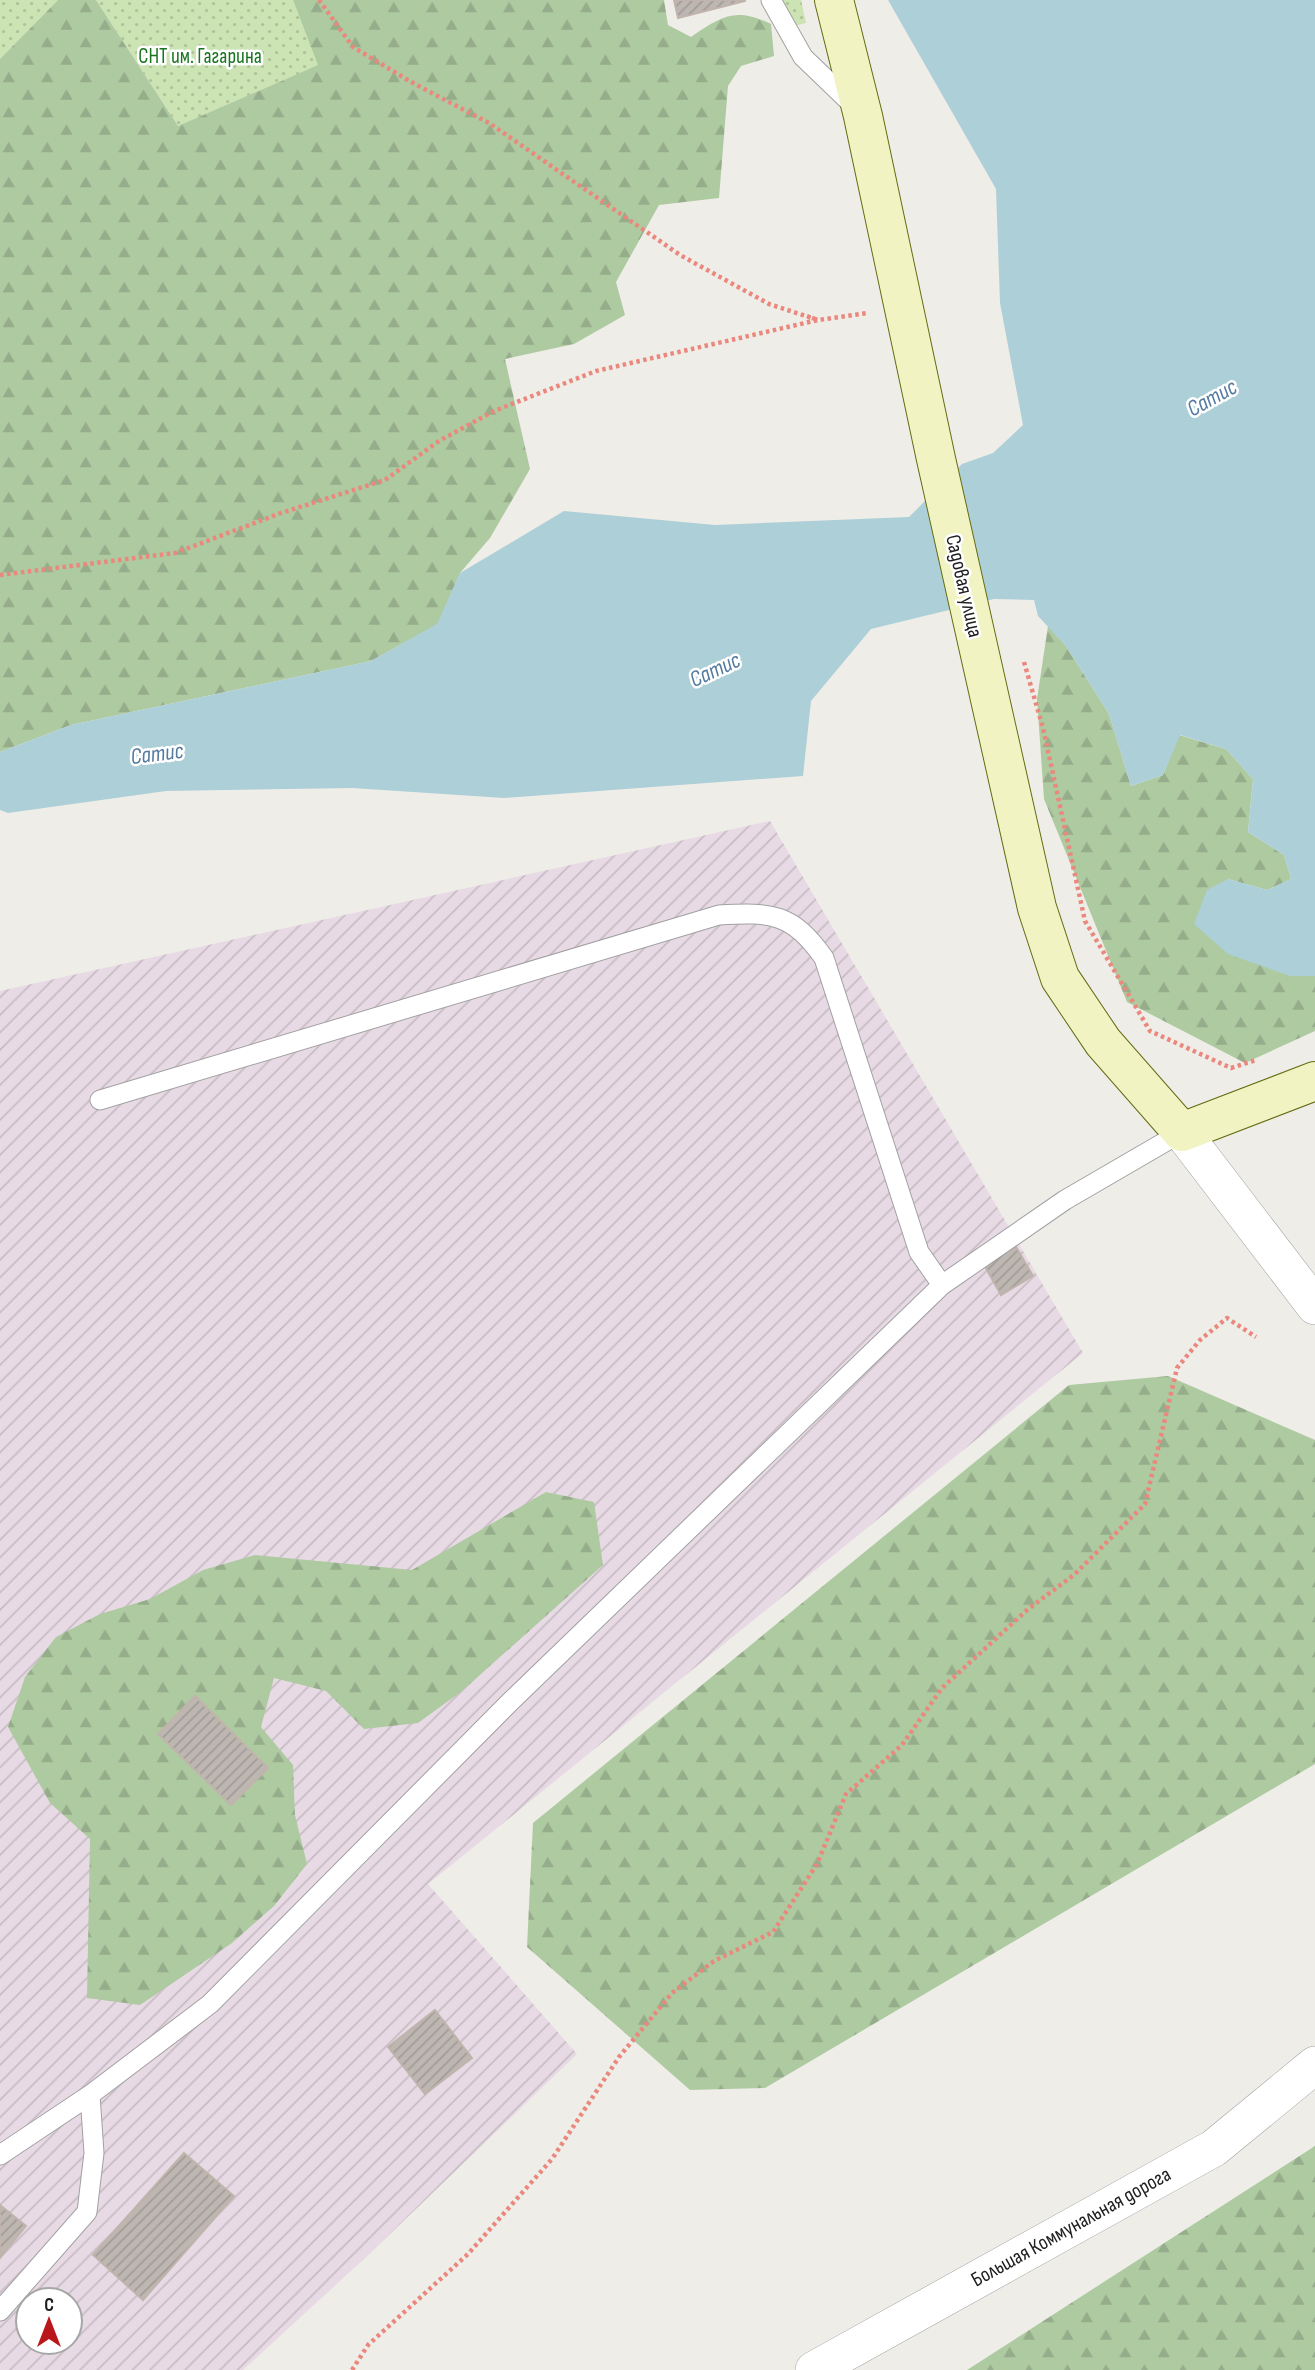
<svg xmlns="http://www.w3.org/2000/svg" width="1315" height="2370" font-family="'Sofia Sans Condensed',sans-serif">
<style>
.industrial{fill:url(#industrial-furrows);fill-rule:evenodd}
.grass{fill:url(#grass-dots)}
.forest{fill:url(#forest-firs)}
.water{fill:#adcfd8}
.building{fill:url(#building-hatch);stroke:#c0b4ac;stroke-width:2}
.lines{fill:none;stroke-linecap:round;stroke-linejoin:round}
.lane-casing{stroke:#a1a1a1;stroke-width:21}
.street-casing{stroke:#a1a1a1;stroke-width:38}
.secondary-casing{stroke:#646c12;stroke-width:40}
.path{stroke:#ea887e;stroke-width:4.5;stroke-dasharray:3.5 3.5;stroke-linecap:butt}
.lane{stroke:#fff;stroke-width:19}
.street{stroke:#fff;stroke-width:37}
.secondary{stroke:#f1f3c2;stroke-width:38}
.labels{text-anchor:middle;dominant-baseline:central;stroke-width:5;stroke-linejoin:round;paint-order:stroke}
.park-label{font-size:21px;fill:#19741f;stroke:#fff}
.street-label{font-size:21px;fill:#202020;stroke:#fff}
.water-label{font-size:23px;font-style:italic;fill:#547a9f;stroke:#fff}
</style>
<defs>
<pattern id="industrial-furrows" width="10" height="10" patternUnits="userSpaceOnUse" patternTransform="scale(1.75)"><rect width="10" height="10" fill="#e8dae5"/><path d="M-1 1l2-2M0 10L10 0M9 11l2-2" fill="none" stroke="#c7bbc4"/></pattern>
<pattern id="grass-dots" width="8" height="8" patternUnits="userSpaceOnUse" patternTransform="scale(1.75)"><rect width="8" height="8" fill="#cce3b4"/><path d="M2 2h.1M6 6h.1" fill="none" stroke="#afc29a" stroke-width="1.8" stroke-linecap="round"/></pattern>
<pattern id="forest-firs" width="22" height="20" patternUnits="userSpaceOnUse" patternTransform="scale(1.75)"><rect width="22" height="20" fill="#aecaa1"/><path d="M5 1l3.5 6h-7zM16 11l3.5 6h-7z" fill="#95ad8a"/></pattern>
<pattern id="building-hatch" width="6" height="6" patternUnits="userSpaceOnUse" patternTransform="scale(1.75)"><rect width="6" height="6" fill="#bdb6b1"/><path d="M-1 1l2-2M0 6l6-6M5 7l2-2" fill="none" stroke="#a29c98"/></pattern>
</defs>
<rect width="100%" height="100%" fill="#efede8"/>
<!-- industrial -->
<path class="industrial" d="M 770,821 L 1083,1353 L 428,1884 L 577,2054 L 364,2259 L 243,2370 L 0,2370 L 0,991 ZM 28,2300 L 70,2300 L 70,2342 L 28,2342 Z"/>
<!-- grass -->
<path class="grass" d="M 0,0 L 58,0 L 0,59 Z
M 96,0 L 293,0 L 319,65 L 178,126 Z
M 780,0 L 801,0 L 806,23 L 794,26 Z"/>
<!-- forest -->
<path class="forest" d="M 58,0 L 96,0 L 178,126 L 318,65 L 293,0 L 664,0 L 668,25 L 691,37 C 722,16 735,7 771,24 L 774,56 L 741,66 L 728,86 L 719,198 L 659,205 L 616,282 L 625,315 L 574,344 L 505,359 L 530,469 L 490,538 L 460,573 L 438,624 L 371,661 L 71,725 L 0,752 L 0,59 Z
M 1048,626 L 1066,646 L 1109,714 L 1131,786 L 1163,775 L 1179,735 L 1226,749 L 1253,779 L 1248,832 L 1284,855 L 1291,879 L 1267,890 L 1228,879 L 1290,976 L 1315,976 L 1315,1031 L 1245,1063 L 1127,1002 L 1044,799 L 1037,699 Z
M 1168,1376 L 1315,1440 L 1315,1764 L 765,2088 L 690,2090 L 527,1947 L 533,1823 L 1069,1385 Z
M 546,1492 L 594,1502 L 603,1565 L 462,1691 L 418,1723 L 364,1729 L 326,1691 L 274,1678 L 261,1727 L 293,1765 L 295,1815 L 307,1864 L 274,1906 L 232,1943 L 140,2005 L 87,1998 L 90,1839 L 50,1803 L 8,1727 L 25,1677 L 56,1637 L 100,1614 L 150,1599 L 203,1570 L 255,1555 L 412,1570 Z
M 1315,2146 L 1315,2370 L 967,2370 Z"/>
<!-- water -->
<path class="water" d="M 888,0 L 1315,0 L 1315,976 L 1290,976 L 1228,954 L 1194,924 L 1207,890 L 1228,879 L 1267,890 L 1291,879 L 1284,855 L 1248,832 L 1253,779 L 1226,749 L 1180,735 L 1163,775 L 1131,786 L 1109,714 L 1066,646 L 1038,616 L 1034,600 L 994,599 L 871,629 L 811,701 L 803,776 L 504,798 L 352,788 L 166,791 L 8,813 L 0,810 L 0,752 L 71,725 L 371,661 L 437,624 L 460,573 L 564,511 L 715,525 L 909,517 L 962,464 L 993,453 L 1023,425 L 1000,303 L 996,189 Z"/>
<!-- building -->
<path class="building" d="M 674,0 L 745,0 L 745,1 L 678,18 Z
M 1015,1245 L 1033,1276 L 1001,1295 L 983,1263 Z
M 195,1696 L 268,1768 L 231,1805 L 158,1734 Z
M 435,2010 L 472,2058 L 425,2094 L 388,2047 Z
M 184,2153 L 234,2196 L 143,2300 L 93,2255 Z
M 0,2205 L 26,2226 L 0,2258 Z"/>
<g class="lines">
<!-- lane casing -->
<g class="lane-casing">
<path id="lane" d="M 771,0 L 803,57 L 856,108
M 100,1100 L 719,915 C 772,912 792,913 824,958 L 919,1252 L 942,1285
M 0,2155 L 90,2095 L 210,2004 L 511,1701 L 942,1285 L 1065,1200 L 1182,1132
M 0,2311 L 87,2212 L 94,2153 L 90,2095"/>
</g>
<!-- street casing -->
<g class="street-casing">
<path id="street" d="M 1182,1132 L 1315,1306
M 814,2370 L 1214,2148 L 1315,2065"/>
</g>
<!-- secondary casing -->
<g class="secondary-casing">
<path id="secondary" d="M 834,0 L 863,116 L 936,459 L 1037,908 L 1060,978 L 1103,1042 L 1182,1132 L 1315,1081"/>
</g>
<!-- path -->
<path class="path" d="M 319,0 L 353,47 L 411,82 L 489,123 L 680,255 L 769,304 L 818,320 L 807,316
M 0,575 L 175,553 L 281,513 L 385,480 L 439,441 L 494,411 L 596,371 L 818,320 L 868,313
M 1024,662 L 1043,728 L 1085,921 L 1150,1031 L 1231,1068 L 1256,1060
M 352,2370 L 368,2345 L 468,2254 L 552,2159 L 619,2057 L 672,1993 L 714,1961 L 773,1932 L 817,1864 L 846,1794 L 902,1745 L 942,1688 L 1027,1610 L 1075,1574 L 1145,1504 L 1177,1368 L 1200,1340 L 1227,1318 L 1256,1337"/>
<!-- lane -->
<use href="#lane" class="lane"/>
<!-- street -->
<use href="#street" class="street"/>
<!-- secondary -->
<use href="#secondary" class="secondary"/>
</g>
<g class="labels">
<!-- park labels -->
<g class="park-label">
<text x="200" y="56">СНТ им. Гагарина</text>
</g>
<!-- street labels -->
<g class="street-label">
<text transform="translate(964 586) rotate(77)">Садовая улица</text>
<text transform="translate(1071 2227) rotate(-29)">Большая Коммунальная дорога</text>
</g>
<!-- water labels -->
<g class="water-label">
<text transform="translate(1212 398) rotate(-29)">Сатис</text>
<text transform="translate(715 670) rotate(-25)">Сатис</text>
<text transform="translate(157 754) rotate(-7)">Сатис</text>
</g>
</g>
<!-- north arrow -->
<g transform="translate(49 2321)"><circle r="33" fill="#ffffff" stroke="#a6a6a6" stroke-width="2"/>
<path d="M0-5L12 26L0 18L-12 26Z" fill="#b91719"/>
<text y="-10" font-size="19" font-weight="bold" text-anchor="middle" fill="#202020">С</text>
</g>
</svg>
